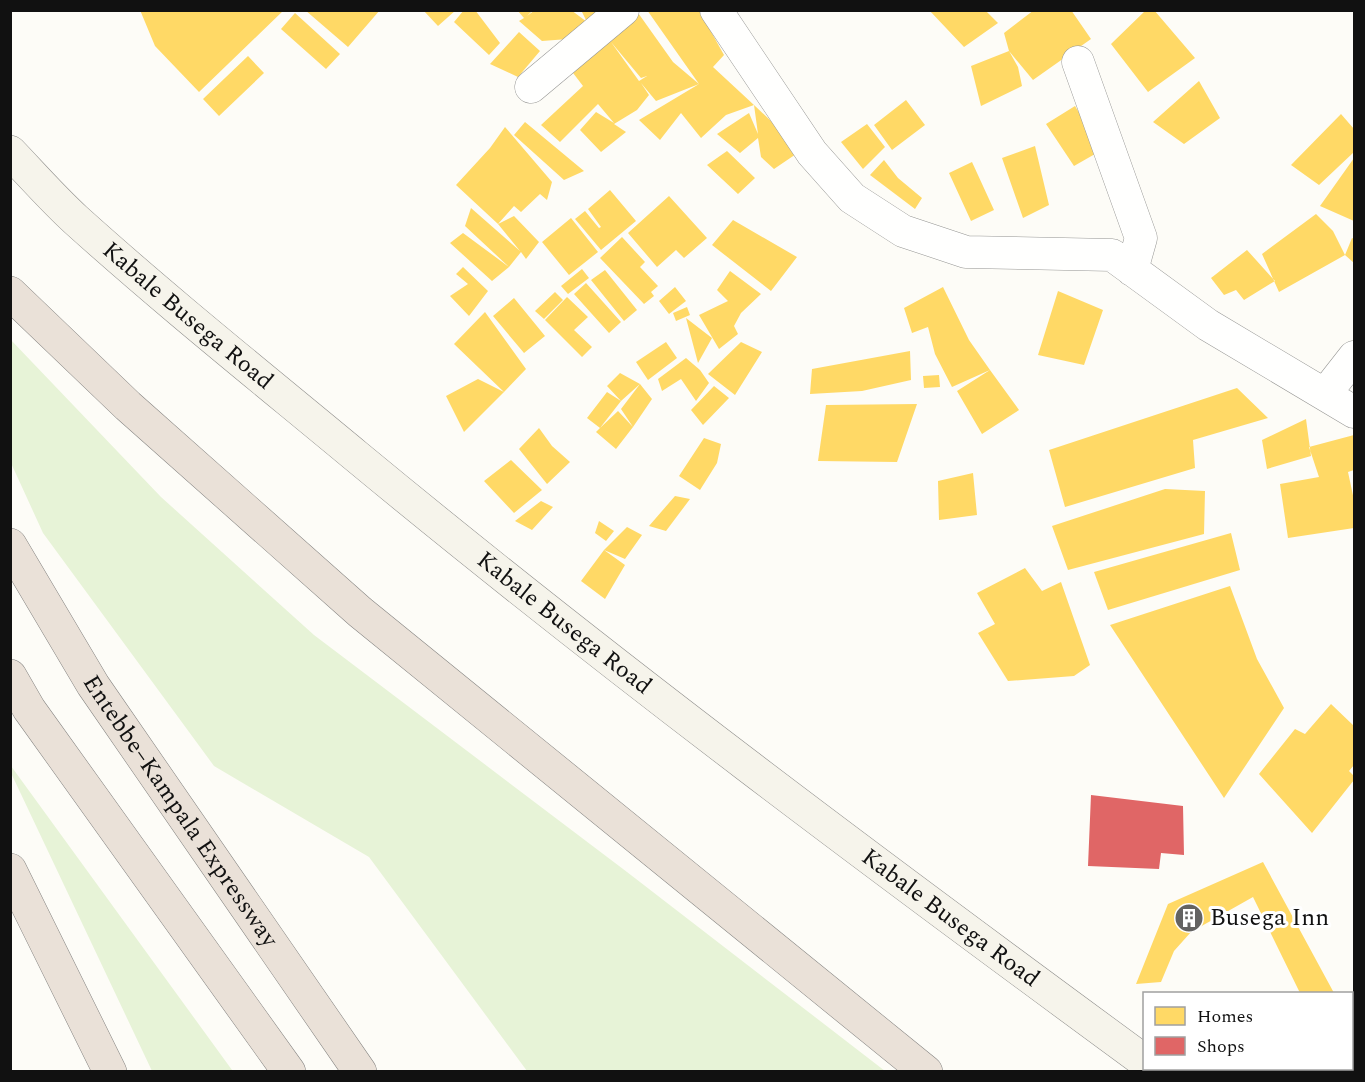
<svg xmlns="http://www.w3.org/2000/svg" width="1365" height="1082" font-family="Spectral,serif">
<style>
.grass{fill:#e7f3d7}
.homes{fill:#ffd966;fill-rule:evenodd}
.shops{fill:#e06666}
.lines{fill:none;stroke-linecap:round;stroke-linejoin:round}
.street-casing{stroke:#979795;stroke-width:33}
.secondary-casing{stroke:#8e8d8b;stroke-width:34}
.highway-casing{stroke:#858482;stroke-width:34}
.street{stroke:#fffffe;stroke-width:32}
.secondary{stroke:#f6f4eb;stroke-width:33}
.highway{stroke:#eae1d8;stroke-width:33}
.labels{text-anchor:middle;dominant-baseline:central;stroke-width:6;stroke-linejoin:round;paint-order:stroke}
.street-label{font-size:24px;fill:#111;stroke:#fff}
.poi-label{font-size:24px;fill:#111;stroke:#fff;text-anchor:start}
</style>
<rect width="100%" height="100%" fill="#fdfcf7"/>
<!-- grass -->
<path class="grass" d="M 10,339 L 161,497 L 314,635 L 627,872 L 885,1071 L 527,1071 L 369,857 L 214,766 L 43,533 L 11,463 Z
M 11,766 L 232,1070 L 234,1071 L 152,1071 L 11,773 Z"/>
<!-- homes -->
<path class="homes" d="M 140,10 L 284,10 L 199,92 L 155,46 Z
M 305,10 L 380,10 L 348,47 Z
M 423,10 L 456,10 L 438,26 Z
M 464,10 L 475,10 L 500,43 L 489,55 L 454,22 Z
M 517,10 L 533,10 L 527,16 L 535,10 L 571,10 L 587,22 L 581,38 L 542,41 L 519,21 L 524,18 Z
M 581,10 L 602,10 L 587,22 Z
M 636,10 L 673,62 L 699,84 L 656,101 L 641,83 L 649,95 L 637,110 L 614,124 L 626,132 L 601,152 L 580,130 L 596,112 L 614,123 L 598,104 L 560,142 L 541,125 L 583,86 L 570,69 ZM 611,42 L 641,78 L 647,76 L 639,81 Z
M 647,10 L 699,10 L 724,55 L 713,67 L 754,105 L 726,115 L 701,138 L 681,113 L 660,140 L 639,120 L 699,84 Z
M 929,10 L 985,10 L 998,23 L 964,47 Z
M 1034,10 L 1071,10 L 1091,39 L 1033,80 L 1009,51 L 1004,33 Z
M 1146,10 L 1154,10 L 1195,58 L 1148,92 L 1111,44 Z
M 295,13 L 340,54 L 326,69 L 281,29 Z
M 519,32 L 540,51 L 518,77 L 490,64 Z
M 1009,51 L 1018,67 L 1022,86 L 981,106 L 971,66 Z
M 248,56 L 264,73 L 219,116 L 203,99 Z
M 1199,81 L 1220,118 L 1184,144 L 1153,122 Z
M 906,100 L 925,125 L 892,150 L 874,125 Z
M 754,105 L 802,150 L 774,169 L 761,157 L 758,138 L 740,153 L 717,134 L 749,113 L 758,134 Z
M 1075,106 L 1102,150 L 1074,166 L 1046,124 Z
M 1341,114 L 1354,129 L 1354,152 L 1319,185 L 1291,165 Z
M 525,122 L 584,171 L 564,180 L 514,135 Z
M 867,124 L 885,147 L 863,169 L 841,142 Z
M 505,127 L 552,182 L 547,200 L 540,194 L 521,212 L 514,206 L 498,224 L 456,185 L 490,148 Z
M 1035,146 L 1049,205 L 1023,218 L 1002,158 Z
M 727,151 L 755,178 L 738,194 L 707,165 Z
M 1354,158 L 1354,221 L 1320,206 Z
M 884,160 L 898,178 L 922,198 L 915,209 L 870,175 Z
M 972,162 L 994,210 L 971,221 L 949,173 Z
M 610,190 L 636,221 L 601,250 L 575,219 L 585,211 L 599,228 L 601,227 L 588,209 Z
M 669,196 L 707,238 L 684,258 L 676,250 L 657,267 L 628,233 Z
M 471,208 L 520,251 L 498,224 L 514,216 L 539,242 L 526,259 L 521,252 L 509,267 L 492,281 L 450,243 L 463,233 L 509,267 L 465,226 Z
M 1316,214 L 1333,231 L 1345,255 L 1352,238 L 1354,239 L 1354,263 L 1345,255 L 1279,292 L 1262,254 Z
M 571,218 L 598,252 L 569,275 L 542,242 Z
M 733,220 L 797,257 L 771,291 L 712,245 Z
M 622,237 L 645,262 L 640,267 L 658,286 L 651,292 L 654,296 L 644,304 L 600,258 Z
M 1247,250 L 1275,281 L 1244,300 L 1236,290 L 1224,295 L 1211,278 Z
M 463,267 L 488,291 L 469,316 L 450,296 L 468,284 L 456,274 Z
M 582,269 L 589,278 L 568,294 L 561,286 Z
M 605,270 L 637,310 L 624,321 L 591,280 Z
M 730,271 L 761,294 L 741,313 L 734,326 L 738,334 L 719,349 L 699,315 L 728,301 L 717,290 Z
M 586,283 L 621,322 L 609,333 L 574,294 Z
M 675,287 L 686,301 L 669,314 L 659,301 Z
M 943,287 L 969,340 L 990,370 L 952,387 L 935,354 L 928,327 L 912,333 L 904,308 Z
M 1058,291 L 1103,310 L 1084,365 L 1038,355 Z
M 555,292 L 563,300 L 544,319 L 535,311 Z
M 567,297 L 588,317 L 574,330 L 592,347 L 582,357 L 545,320 Z
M 514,298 L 545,336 L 524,353 L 493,316 Z
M 687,307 L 690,315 L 676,321 L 673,313 Z
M 485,312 L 526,369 L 504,392 L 464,432 L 446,396 L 478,379 L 504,392 L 454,344 Z
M 686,318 L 712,338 L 698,363 Z
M 666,342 L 677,358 L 648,380 L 636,362 Z
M 741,342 L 762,352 L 735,395 L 708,374 Z
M 910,351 L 911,380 L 862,391 L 810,394 L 812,369 Z
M 686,358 L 700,370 L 709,383 L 696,401 L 681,379 L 662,391 L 658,379 Z
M 990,370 L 1019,410 L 982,434 L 957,391 Z
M 620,373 L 640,384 L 621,401 L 600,428 L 618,411 L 633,427 L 621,409 L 640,384 L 652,399 L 633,427 L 616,449 L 596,432 L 600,428 L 587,418 L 607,392 L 621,401 L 607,386 Z
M 939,375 L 940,387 L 924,388 L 923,376 Z
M 714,386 L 729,398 L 703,425 L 691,410 Z
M 1237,388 L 1268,418 L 1193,440 L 1195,468 L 1065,507 L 1049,450 Z
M 917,404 L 897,462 L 818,461 L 826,405 Z
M 1306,419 L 1311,456 L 1267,469 L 1262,440 Z
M 539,428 L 552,446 L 570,462 L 547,484 L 519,449 Z
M 1354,435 L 1354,470 L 1348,472 L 1354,500 L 1354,528 L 1288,538 L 1280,484 L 1319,477 L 1309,447 Z
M 704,438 L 721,444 L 717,463 L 700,490 L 679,476 Z
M 511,460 L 542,490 L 514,513 L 484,481 Z
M 973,473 L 977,515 L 939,520 L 938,481 Z
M 1165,489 L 1205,491 L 1204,534 L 1068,570 L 1052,526 Z
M 675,496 L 690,499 L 666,531 L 649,526 Z
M 541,501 L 553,507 L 532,530 L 515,521 Z
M 599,521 L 614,531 L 606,541 L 595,533 Z
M 627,527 L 642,535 L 625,559 L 604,550 Z
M 1231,533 L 1240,570 L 1108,610 L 1094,572 Z
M 604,550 L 625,565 L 605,599 L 581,581 Z
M 1025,568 L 1042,591 L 1061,582 L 1090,665 L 1074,676 L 1008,681 L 978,633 L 995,624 L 977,593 Z
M 1230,586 L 1257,659 L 1284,708 L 1224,798 L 1110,625 Z
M 1331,704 L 1354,726 L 1354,765 L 1349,771 L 1354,776 L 1354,780 L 1312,833 L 1259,774 L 1295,729 L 1305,734 Z
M 1263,862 L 1334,993 L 1300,993 L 1253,897 L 1191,932 L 1174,951 L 1161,982 L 1136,984 L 1168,904 Z
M 1215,1068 L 1262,1068 L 1266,1071 L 1219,1071 Z
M 1313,1068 L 1345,1068 L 1347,1071 L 1317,1071 Z"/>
<!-- shops -->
<path class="shops" d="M 1091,795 L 1183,806 L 1184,855 L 1161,853 L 1159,869 L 1088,866 Z"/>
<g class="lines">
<!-- street casing -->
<g class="street-casing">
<path id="street" d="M 716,10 L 812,153 L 852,198 L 903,231 L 966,252 L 1112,255 L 1208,325 L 1354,412
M 1078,62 L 1141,238 L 1132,270
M 531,87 L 623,10
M 1325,394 L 1354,357"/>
</g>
<!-- secondary casing -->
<g class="secondary-casing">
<g id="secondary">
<path id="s1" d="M 10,152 C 32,175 53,199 76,220 C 167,302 262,378 356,456 C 611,667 877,865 1144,1061"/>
</g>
</g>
<!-- highway casing -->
<g class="highway-casing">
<g id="highway">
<path d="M 10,293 L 128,406 L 360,612 L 926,1072"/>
<path id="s2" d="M 10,545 L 93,685 L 360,1072"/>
<path d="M 10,676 L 29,709 L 289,1072"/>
<path d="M 10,870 L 110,1072"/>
</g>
</g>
<!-- street -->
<use href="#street" class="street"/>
<!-- secondary -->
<use href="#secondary" class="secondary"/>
<!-- highway -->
<use href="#highway" class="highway"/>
</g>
<!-- icons -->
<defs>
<g id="building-disc" transform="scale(1.5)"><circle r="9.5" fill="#646362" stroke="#fff"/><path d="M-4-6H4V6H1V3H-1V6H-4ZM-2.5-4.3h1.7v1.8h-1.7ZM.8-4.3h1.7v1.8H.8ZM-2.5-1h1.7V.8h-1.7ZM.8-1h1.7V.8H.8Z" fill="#fff"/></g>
</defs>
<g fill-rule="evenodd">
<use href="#building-disc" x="1189" y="918"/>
</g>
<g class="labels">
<!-- street labels -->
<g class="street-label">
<text stroke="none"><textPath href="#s1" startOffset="242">Kabale Busega Road</textPath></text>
<text stroke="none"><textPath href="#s1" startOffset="728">Kabale Busega Road</textPath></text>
<text stroke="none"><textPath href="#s2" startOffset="316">Entebbe–Kampala Expressway</textPath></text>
<text stroke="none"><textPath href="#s1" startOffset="1214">Kabale Busega Road</textPath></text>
</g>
<!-- poi labels -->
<g class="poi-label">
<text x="1210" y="918">Busega Inn</text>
</g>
</g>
<!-- border -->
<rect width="1365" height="1082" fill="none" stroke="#111111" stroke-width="24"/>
<!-- legend -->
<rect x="1143" y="992" width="210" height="78" fill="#ffffff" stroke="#a0a0a0" stroke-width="1.5"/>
<rect x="1155" y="1007" width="30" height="18" fill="#ffd966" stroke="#a0a0a0" stroke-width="1.5"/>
<text x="1197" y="1022" font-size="18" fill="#111111">Homes</text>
<rect x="1155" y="1037" width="30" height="18" fill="#e06666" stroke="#a0a0a0" stroke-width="1.5"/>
<text x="1197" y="1052" font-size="18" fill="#111111">Shops</text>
</svg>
